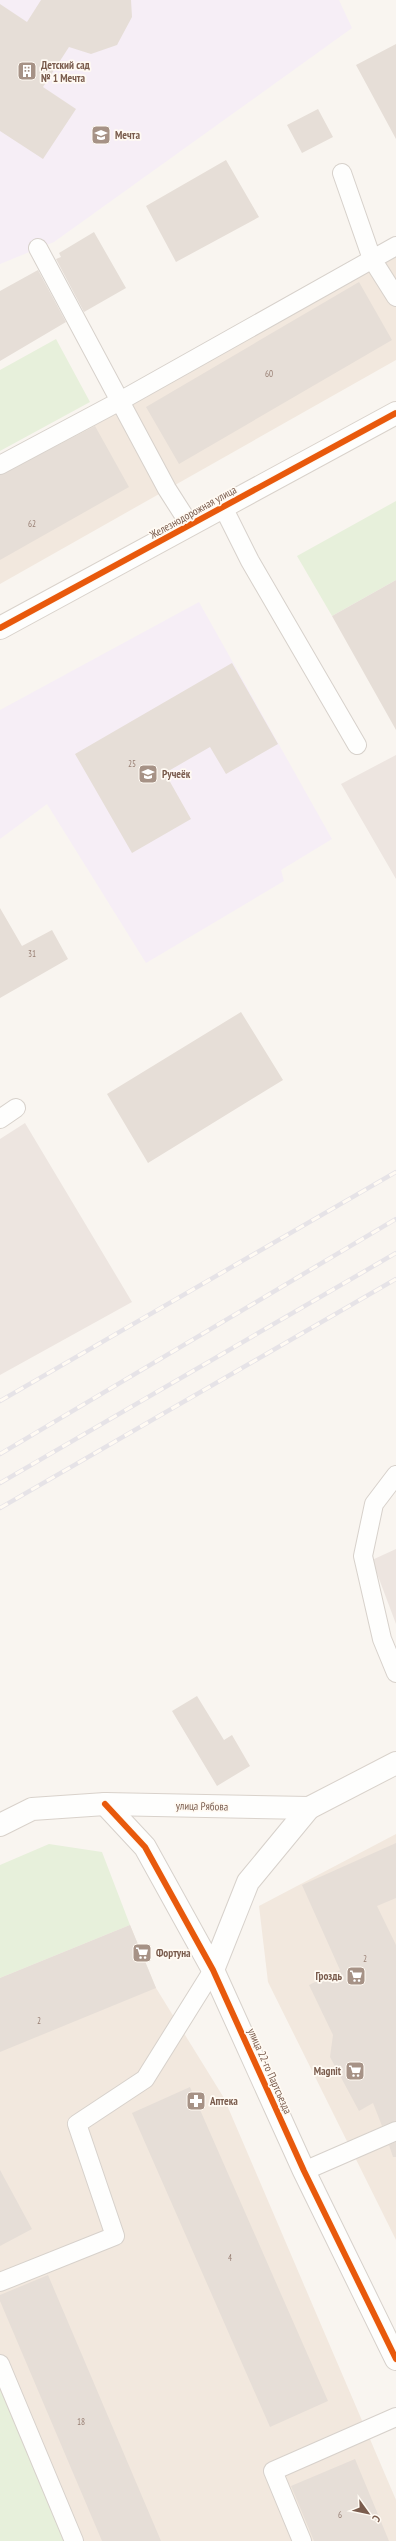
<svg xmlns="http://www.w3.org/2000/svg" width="396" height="2541" font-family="'PT Sans Narrow',sans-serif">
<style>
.residential{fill:#f2e8de}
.industrial{fill:#ede5e0}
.education{fill:#f6eef6}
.green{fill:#e7f0db}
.building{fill:#e6ded7}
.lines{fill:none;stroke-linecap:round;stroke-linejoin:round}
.lane-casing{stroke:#d7d1cb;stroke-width:20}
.street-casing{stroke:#d7d1cb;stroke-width:24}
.secondary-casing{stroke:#d9d2cb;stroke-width:24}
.lane{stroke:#fefefd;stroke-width:18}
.street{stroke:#fefefd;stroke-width:22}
.secondary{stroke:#fefefd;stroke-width:22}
.rail-casing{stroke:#e6e3e7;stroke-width:4.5}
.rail{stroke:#fffaf3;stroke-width:3;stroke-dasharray:9;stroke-linecap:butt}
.cycleway-casing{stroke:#fffaf3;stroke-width:8}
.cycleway{stroke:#e8590c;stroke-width:6}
.labels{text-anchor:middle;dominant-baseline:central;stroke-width:3.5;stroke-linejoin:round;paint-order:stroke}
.number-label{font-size:9px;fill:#977e72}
.poi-label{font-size:11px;font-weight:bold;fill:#7a5c4d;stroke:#fffaf3;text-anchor:start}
.street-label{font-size:11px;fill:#7a5c4d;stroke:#fffaf3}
</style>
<rect width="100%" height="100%" fill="#f9f5f0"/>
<!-- residential -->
<path class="residential" d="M 396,246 L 396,360 L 0,584 L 0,465 Z
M 396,1834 L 396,2240 L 268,1982 L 259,1906 Z
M 130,1925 L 156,1988 L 224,2098 L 396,2500 L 396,2541 L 0,2541 L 0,1978 Z"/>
<!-- industrial -->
<path class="industrial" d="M 396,755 L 396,879 L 341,784 Z
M 25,1123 L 132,1302 L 0,1375 L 0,1139 Z
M 396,1549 L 396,1624 L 372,1560 Z"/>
<!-- education -->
<path class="education" d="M 0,0 L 339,0 L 352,28 L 54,242 L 0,264 Z
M 199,602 L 332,839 L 281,870 L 284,881 L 146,963 L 47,804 L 0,839 L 0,710 Z"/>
<!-- green -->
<path class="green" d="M 56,339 L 90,402 L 0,451 L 0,370 Z
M 396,501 L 396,580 L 332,616 L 297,556 Z
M 49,1844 L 102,1852 L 130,1925 L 0,1978 L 0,1865 Z
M 0,2365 L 74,2541 L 0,2541 Z"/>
<!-- building -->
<path class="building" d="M 41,0 L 131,0 L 132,17 L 117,45 L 91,54 L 69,47 L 43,87 L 76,109 L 43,159 L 0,131 L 0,4 L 27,22 Z
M 396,44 L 396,139 L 356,65 Z
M 318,109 L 333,137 L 302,153 L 287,125 Z
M 226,160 L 259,217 L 176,262 L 146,206 Z
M 94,232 L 126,288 L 84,312 L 56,259 L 61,257 L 59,253 Z
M 38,270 L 66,322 L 0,361 L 0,291 Z
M 359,282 L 392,340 L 179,464 L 146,407 Z
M 95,426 L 129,487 L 0,560 L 0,475 Z
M 396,580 L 396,730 L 332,616 Z
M 232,663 L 278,744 L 226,774 L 210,747 L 165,773 L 191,819 L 132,853 L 75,754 Z
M 0,908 L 22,946 L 52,930 L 68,959 L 0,998 Z
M 241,1012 L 283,1080 L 148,1163 L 107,1094 Z
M 197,1696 L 224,1740 L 232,1735 L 250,1766 L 217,1786 L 172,1711 Z
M 396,1843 L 396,1898 L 377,1906 L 396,1945 L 396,2121 L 382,2126 L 373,2103 L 359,2111 L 330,2057 L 333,2035 L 309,1985 L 340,1970 L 302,1885 Z
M 130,1925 L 156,1988 L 0,2052 L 0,1978 Z
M 190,2087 L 328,2401 L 270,2427 L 132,2113 Z
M 396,2142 L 396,2157 L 393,2157 L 389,2145 Z
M 0,2170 L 32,2229 L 0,2246 Z
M 48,2275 L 161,2541 L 102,2541 L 0,2301 L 0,2295 Z
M 355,2459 L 389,2541 L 314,2541 L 291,2486 Z"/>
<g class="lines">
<!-- lane casing -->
<g class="lane-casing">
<path id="lane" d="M 342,173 L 372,259 L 396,297
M 38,248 L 167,489 L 190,525
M 0,465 L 120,401 L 396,246
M 223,507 L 250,561 L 357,745
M 0,1119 L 16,1108
M 396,1475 L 374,1504 L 363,1556 L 382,1639 L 396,1673
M 304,2171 L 396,2131
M 0,2282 L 115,2236 L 77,2124 L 145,2079 L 213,1970
M 0,2364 L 74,2541
M 302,2541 L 273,2471 L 396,2417"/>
</g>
<!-- street casing -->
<g class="street-casing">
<path id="street" d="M 105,1804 L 145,1847 L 213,1970 L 304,2171 L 396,2359
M 213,1970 L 248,1882 L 309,1808"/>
</g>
<!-- secondary casing -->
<g class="secondary-casing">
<path id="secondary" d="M 0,628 L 396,413
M 0,1825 L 32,1809 L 105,1804 L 309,1808 L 396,1763"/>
</g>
<!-- lane -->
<use href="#lane" class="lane"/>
<!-- street -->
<use href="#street" class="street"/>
<!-- secondary -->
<use href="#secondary" class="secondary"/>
<!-- rail casing -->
<g class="rail-casing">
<path id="rail" d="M 0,1401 L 396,1172
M 0,1454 L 396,1219
M 0,1483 L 396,1253
M 0,1508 L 396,1279"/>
</g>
<!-- rail -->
<use href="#rail" class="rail"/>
<!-- cycleway casing -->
<g class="cycleway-casing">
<path id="cycleway" d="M 0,628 L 396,413
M 105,1804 L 145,1847 L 213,1970 L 304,2171 L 396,2359"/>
</g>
<!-- cycleway -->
<use href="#cycleway" class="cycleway"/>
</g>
<!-- icons -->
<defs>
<g id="building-square" transform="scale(1)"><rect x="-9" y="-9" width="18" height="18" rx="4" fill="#a69286" stroke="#fffaf3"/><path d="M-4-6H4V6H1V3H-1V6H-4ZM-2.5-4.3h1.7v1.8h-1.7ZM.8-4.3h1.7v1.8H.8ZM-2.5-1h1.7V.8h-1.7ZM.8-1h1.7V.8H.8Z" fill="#fff"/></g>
<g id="school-square" transform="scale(1)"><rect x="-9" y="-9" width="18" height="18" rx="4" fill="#a69286" stroke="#fffaf3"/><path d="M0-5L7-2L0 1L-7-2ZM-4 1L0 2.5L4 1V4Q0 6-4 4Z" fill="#fff"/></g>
<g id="supermarket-square" transform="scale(1)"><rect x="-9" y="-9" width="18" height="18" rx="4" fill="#a69286" stroke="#fffaf3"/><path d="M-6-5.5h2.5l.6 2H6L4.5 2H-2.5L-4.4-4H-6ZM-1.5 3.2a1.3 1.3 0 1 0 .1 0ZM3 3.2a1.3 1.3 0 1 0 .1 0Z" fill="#fff"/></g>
<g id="pharmacy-square" transform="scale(1)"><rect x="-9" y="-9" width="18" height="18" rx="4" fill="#a69286" stroke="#fffaf3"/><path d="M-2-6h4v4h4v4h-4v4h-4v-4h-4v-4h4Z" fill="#fff"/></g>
</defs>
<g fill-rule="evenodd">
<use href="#building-square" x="27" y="71"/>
<use href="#school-square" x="101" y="135"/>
<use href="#school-square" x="148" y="774"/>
<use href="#supermarket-square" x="142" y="1953"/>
<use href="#supermarket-square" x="356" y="1976"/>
<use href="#supermarket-square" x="355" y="2071"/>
<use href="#pharmacy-square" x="196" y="2101"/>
</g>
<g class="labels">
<!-- number labels -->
<g class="number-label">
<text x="269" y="373">60</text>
<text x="32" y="523">62</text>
<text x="132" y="763">25</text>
<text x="32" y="953">31</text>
<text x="365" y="1958">2</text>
<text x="39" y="2020">2</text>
<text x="230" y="2257">4</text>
<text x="81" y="2421">18</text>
<text x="340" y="2514">6</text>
</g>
<!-- poi labels -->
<g class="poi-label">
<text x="41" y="65">Детский сад<tspan x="41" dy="13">№ 1 Мечта</tspan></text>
<text x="115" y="135">Мечта</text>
<text x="162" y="774">Ручеёк</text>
<text x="156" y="1953">Фортуна</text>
<text x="342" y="1976" text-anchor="end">Гроздь</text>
<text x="341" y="2071" text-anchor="end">Magnit</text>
<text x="210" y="2101">Аптека</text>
</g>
<!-- street labels -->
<g class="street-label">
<text transform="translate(193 512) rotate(-29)">Железнодорожная улица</text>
<text transform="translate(202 1806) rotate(1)">улица Рябова</text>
<text transform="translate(270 2071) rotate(66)">улица 22-го Партсъезда</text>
</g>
</g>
<!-- north arrow -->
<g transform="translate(368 2513) rotate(123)" stroke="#fffaf3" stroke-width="3" paint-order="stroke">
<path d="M0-3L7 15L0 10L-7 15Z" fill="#7a5c4d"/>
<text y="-6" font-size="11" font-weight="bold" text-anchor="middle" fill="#7a5c4d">С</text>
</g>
</svg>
